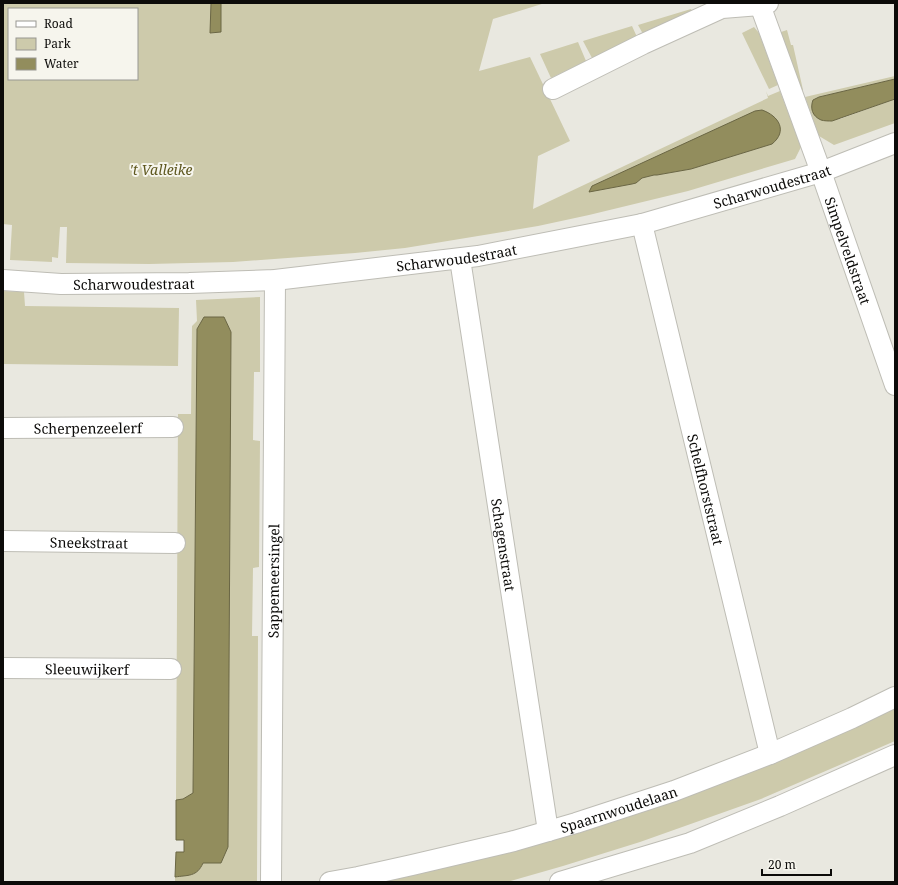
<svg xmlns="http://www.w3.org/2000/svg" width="898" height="885" font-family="'Noto Serif',serif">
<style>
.green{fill:#cdcaab;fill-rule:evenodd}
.water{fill:#928d5d;stroke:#6a6644}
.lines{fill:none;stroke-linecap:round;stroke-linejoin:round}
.minor-casing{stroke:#bebdb5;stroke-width:22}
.minor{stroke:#fff;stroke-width:20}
.labels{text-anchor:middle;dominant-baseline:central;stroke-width:4;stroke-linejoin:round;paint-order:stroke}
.park-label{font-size:14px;font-style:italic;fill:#5e571e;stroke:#f6f5ed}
.street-label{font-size:14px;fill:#0c0b09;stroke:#f6f5ed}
</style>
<rect width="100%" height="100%" fill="#e9e8e0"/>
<!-- green -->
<path class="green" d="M 3,3 L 211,3 L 211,33 L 221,32 L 221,3 L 545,3 L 493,19 L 479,71 L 530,57 L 570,141 L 538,156 L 533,209 L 768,98 L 766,91 L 768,96 L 780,91 L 801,147 L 795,159 L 688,191 L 589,215 L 538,226 L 405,248 L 355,253 L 233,262 L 149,264 L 66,263 L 67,227 L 60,227 L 58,258 L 52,257 L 52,262 L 10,260 L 12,225 L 3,224 ZM 9,9 L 137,9 L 137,79 L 9,79 ZM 772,144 L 691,169 L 657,175 L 654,175 L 642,178 L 636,183 L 632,184 L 590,191 Z
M 691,9 L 692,11 L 643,34 L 638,25 Z
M 632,26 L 637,37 L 592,58 L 583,41 Z
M 754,27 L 759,33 L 778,85 L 769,89 L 742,33 Z
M 787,30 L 791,45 L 793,45 L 803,90 L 799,91 L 778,33 Z
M 578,42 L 586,61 L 551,78 L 540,54 Z
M 895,76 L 895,79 L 819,97 L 840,119 L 895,99 L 895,123 L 834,145 L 819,136 L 805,97 Z
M 3,291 L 24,292 L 25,306 L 179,308 L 178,366 L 3,364 Z
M 260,297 L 260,372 L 254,372 L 253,440 L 260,441 L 259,567 L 253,568 L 252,636 L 258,636 L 257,882 L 175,882 L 175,877 C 187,876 198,876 203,863 L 221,863 L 228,847 L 231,332 L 224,317 L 204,317 L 197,329 L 193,793 L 183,799 L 176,800 L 178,414 L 191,414 L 192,326 L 197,321 L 196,300 Z
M 895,705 L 895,741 L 761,799 L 640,842 L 563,866 L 507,882 L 357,882 L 434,867 Z"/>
<!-- water -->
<path class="water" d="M 211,3 L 221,3 L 221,32 L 210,33 Z
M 895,79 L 895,99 L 832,121 C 829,121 824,121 821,120 C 812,116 810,108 813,100 L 819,97 Z
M 762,110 C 779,116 788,131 772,144 L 691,169 L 657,175 L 654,175 L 642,178 L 636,183 L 632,184 L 589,192 L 592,186 L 755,111 Z
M 204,317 L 224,317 L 231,332 L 228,847 L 221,863 L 203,863 C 197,877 188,875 175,877 L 176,852 L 184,852 L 184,840 L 176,840 L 176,800 L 183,799 L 193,793 L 197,329 Z"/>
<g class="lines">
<!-- minor casing -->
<g class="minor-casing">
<g id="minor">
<path id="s1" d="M 760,5 L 821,172 L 895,385"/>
<path d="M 553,89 L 643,44 L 722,8 L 760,5 L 768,3"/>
<path id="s2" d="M 642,224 L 770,754"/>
<path id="s3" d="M 460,259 L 548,831"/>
<path id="s4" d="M 3,280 L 61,284 L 189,283 L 275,280 L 478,256 L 642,224 L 821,172 L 895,143"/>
<path id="s5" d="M 3,428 L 173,427"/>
<path id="s6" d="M 3,541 L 175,543"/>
<path id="s7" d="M 3,668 L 171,669"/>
<path id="s8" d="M 271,882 L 275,280"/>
<path id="s9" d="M 330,882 L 358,877 L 412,865 L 514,841 L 576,823 L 674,791 L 770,754 L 852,718 L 895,697"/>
<path d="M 560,882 L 690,843 L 780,806 L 895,755"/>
</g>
</g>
<!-- minor -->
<use href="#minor" class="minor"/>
</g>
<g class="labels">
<!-- park labels -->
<g class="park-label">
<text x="161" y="169">'t Valleike</text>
</g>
<!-- street labels -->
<g class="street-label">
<text stroke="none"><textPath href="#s4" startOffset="779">Scharwoudestraat</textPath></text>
<text stroke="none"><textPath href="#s1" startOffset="261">Simpelveldstraat</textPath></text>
<text stroke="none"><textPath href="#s4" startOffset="455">Scharwoudestraat</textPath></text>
<text stroke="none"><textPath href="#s4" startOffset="131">Scharwoudestraat</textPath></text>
<text stroke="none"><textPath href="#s5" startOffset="85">Scherpenzeelerf</textPath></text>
<text stroke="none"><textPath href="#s2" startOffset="273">Schelfhorststraat</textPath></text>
<text stroke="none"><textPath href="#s6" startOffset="86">Sneekstraat</textPath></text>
<text stroke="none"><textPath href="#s3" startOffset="289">Schagenstraat</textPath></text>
<text stroke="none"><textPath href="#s8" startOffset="301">Sappemeersingel</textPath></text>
<text stroke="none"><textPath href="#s7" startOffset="84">Sleeuwijkerf</textPath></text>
<text stroke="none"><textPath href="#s9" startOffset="298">Spaarnwoudelaan</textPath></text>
</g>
</g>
<!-- border -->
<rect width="898" height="885" fill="none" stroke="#0c0b09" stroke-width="8"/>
<!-- legend -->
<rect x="8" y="8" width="130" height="72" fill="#f6f5ed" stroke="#989792"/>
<rect x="16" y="21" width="20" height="6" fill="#ffffff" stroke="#989792"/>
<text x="44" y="28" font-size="12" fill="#0c0b09">Road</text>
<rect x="16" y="38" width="20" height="12" fill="#cdcaab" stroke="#989792"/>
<text x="44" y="48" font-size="12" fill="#0c0b09">Park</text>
<rect x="16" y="58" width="20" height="12" fill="#928d5d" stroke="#989792"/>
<text x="44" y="68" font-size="12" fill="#0c0b09">Water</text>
<!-- scale -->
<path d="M762 869v6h69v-6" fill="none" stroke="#0c0b09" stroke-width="2"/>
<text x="768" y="869" font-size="12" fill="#0c0b09" stroke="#f6f5ed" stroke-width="3" paint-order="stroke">20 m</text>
</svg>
